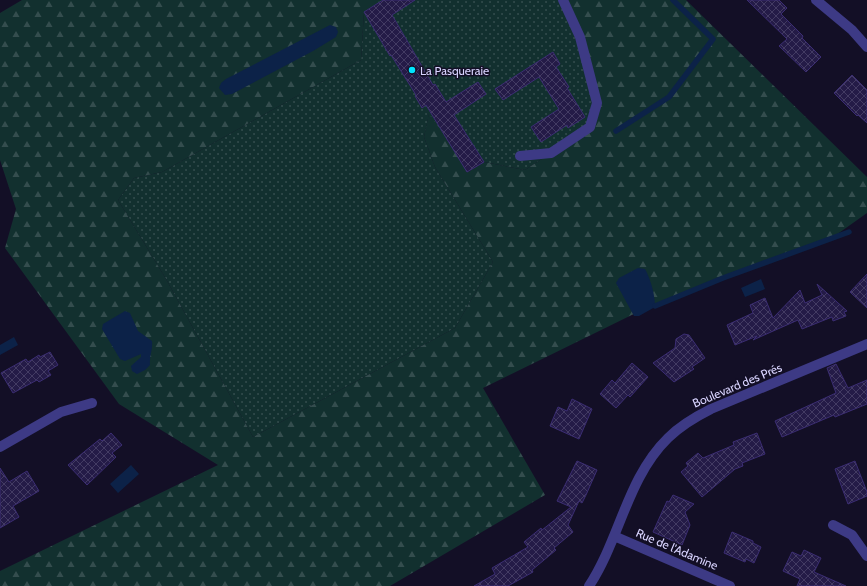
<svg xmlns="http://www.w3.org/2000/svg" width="867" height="586" font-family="Cabin,sans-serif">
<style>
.grass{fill:url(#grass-dots)}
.forest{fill:url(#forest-firs)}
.water{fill:#0c2248}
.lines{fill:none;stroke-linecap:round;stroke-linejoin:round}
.stream{stroke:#0c2248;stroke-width:5.5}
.building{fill:url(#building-cross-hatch);stroke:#3b2d73}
.minor{stroke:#3d3a85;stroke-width:10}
.poi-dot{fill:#00e5ff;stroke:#130f26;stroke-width:1.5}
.labels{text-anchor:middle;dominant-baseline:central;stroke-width:3;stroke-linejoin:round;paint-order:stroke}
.poi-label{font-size:12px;fill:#d9d4ff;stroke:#130f26;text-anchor:start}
.street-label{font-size:12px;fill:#d9d4ff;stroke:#130f26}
</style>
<defs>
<pattern id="grass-dots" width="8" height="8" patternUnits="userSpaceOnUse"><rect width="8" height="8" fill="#12302f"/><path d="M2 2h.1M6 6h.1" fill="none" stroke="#344d4e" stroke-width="1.8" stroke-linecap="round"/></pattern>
<pattern id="forest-firs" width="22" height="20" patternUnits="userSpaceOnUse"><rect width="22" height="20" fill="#12302f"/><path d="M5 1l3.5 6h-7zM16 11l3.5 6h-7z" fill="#344d4e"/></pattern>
<pattern id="building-cross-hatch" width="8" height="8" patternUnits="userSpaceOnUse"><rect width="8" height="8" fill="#241b47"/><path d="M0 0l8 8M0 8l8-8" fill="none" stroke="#433b63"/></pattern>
</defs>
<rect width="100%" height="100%" fill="#130f26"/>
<!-- grass -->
<path class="grass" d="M 383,0 L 563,0 L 597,103 L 590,127 L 525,170 L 484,162 L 467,172 L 429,114 L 424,137 L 435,167 L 493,262 L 455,328 L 253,437 L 166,279 L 118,200 L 134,178 L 162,172 L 361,60 L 364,12 Z"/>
<!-- forest -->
<path class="forest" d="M 22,0 L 383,0 L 364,12 L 361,60 L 162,172 L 134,178 L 118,200 L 166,279 L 253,437 L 455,328 L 493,262 L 435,167 L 424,137 L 429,113 L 468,172 L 484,162 L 525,170 L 590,127 L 597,103 L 563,0 L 686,0 L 867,177 L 867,213 L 829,240 L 646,308 L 483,388 L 545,495 L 390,586 L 0,586 L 0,571 L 218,465 L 119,404 L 5,248 L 16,209 L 0,160 L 0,13 Z"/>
<!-- water -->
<path class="water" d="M 330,25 L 336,27 L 338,32 L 336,37 L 313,51 L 232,94 L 225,95 L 219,88 L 221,83 L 226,79 Z
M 638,268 L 645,269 C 651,280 655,295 655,307 L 639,316 L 634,316 L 616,283 L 619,278 Z
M 761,279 L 765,289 L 745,297 L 741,288 Z
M 125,311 L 130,313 L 138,331 L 152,341 C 153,350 149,356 150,365 L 145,370 L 137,374 L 132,371 L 131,366 L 141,357 L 141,354 L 125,361 L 120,359 L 102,329 L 103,324 Z
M 14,337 L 18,345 L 0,355 L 0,345 Z
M 131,465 L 139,474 L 118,493 L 110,484 Z"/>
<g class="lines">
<!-- stream -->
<path class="stream" d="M 616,131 L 669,97 L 713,39 L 673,0
M 655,306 L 723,278 L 849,232"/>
</g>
<!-- building -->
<path class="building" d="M 383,0 L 415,0 L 392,15 L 433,85 L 435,84 L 446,102 L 478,82 L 486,94 L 454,115 L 484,162 L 467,172 L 426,105 L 422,108 L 415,96 L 416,95 L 391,55 L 390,56 L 364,12 Z
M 747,0 L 779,0 L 787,8 L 781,14 L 803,36 L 802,38 L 821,57 L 806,72 L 779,46 L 787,39 Z
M 553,52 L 560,64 L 556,67 L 569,87 L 567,88 L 585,117 L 568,128 L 567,125 L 541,142 L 531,127 L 559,109 L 539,77 L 503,100 L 495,89 Z
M 852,75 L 867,90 L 867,123 L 858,115 L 857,116 L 834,93 Z
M 867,274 L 867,308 L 850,292 Z
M 817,284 L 847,311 L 844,312 L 846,316 L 833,321 L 832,317 L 802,329 L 798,320 L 753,340 L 757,336 L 735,345 L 727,325 L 753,313 L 750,305 L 765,298 L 773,318 L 800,290 L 805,303 L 822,295 Z
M 684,334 L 689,335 L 705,358 L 692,367 L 694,369 L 674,382 L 653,363 L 675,348 L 676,339 Z
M 50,352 L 58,365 L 48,371 L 51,375 L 39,382 L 37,380 L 13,393 L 1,373 L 26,359 L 28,362 L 39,355 L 40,357 Z
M 632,363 L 648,377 L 630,397 L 628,395 L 616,408 L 600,394 L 612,380 L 615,383 Z
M 836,364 L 848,388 L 867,380 L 867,404 L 835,417 L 834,415 L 782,437 L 775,421 L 836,393 L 827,368 Z
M 572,399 L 592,409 L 579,439 L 550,426 L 558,407 L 567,411 Z
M 111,433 L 122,445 L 112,453 L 116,457 L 87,485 L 68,465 L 100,439 L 102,441 Z
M 757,433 L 765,454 L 742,463 L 743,466 L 735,469 L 702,497 L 681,472 L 688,466 L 686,463 L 698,453 L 703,458 L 734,445 L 733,442 Z
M 577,461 L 597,470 L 586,495 L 582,503 L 579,501 L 568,525 L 573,532 L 554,548 L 556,550 L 532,570 L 533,572 L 508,586 L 474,586 L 495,574 L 492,568 L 528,547 L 524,542 L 541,528 L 542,530 L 571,507 L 557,501 Z
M 855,461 L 867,492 L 867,496 L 848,504 L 835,469 Z
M 0,468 L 9,482 L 27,471 L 39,491 L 13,506 L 19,517 L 0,528 Z
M 673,495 L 694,504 L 685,512 L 690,525 L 682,545 L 653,532 L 667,501 L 669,502 Z
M 732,532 L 753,541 L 753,543 L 761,547 L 754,563 L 746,559 L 745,562 L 724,553 Z
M 804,550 L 821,558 L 814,572 L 846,586 L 797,586 L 800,579 L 783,571 L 792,552 L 801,556 Z"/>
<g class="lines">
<!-- minor -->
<path class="minor" d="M 816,0 L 852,30 L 867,47
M 520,156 L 551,153 L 590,127 L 597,103 L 580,37 L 563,0
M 0,447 L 61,412 L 92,403
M 833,525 L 852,535 L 867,556
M 614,536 L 730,586
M 589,586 C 620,539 627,478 668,438 C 680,426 695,417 711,409 L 867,344"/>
</g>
<!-- markers -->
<circle class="poi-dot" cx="412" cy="70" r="4"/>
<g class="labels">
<!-- poi labels -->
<g class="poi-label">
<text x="420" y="70">La Pasqueraie</text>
</g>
<!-- street labels -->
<g class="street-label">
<text transform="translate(737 385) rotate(-23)">Boulevard des Prés</text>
<text transform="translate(677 549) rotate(23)">Rue de l'Adamine</text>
</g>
</g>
</svg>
